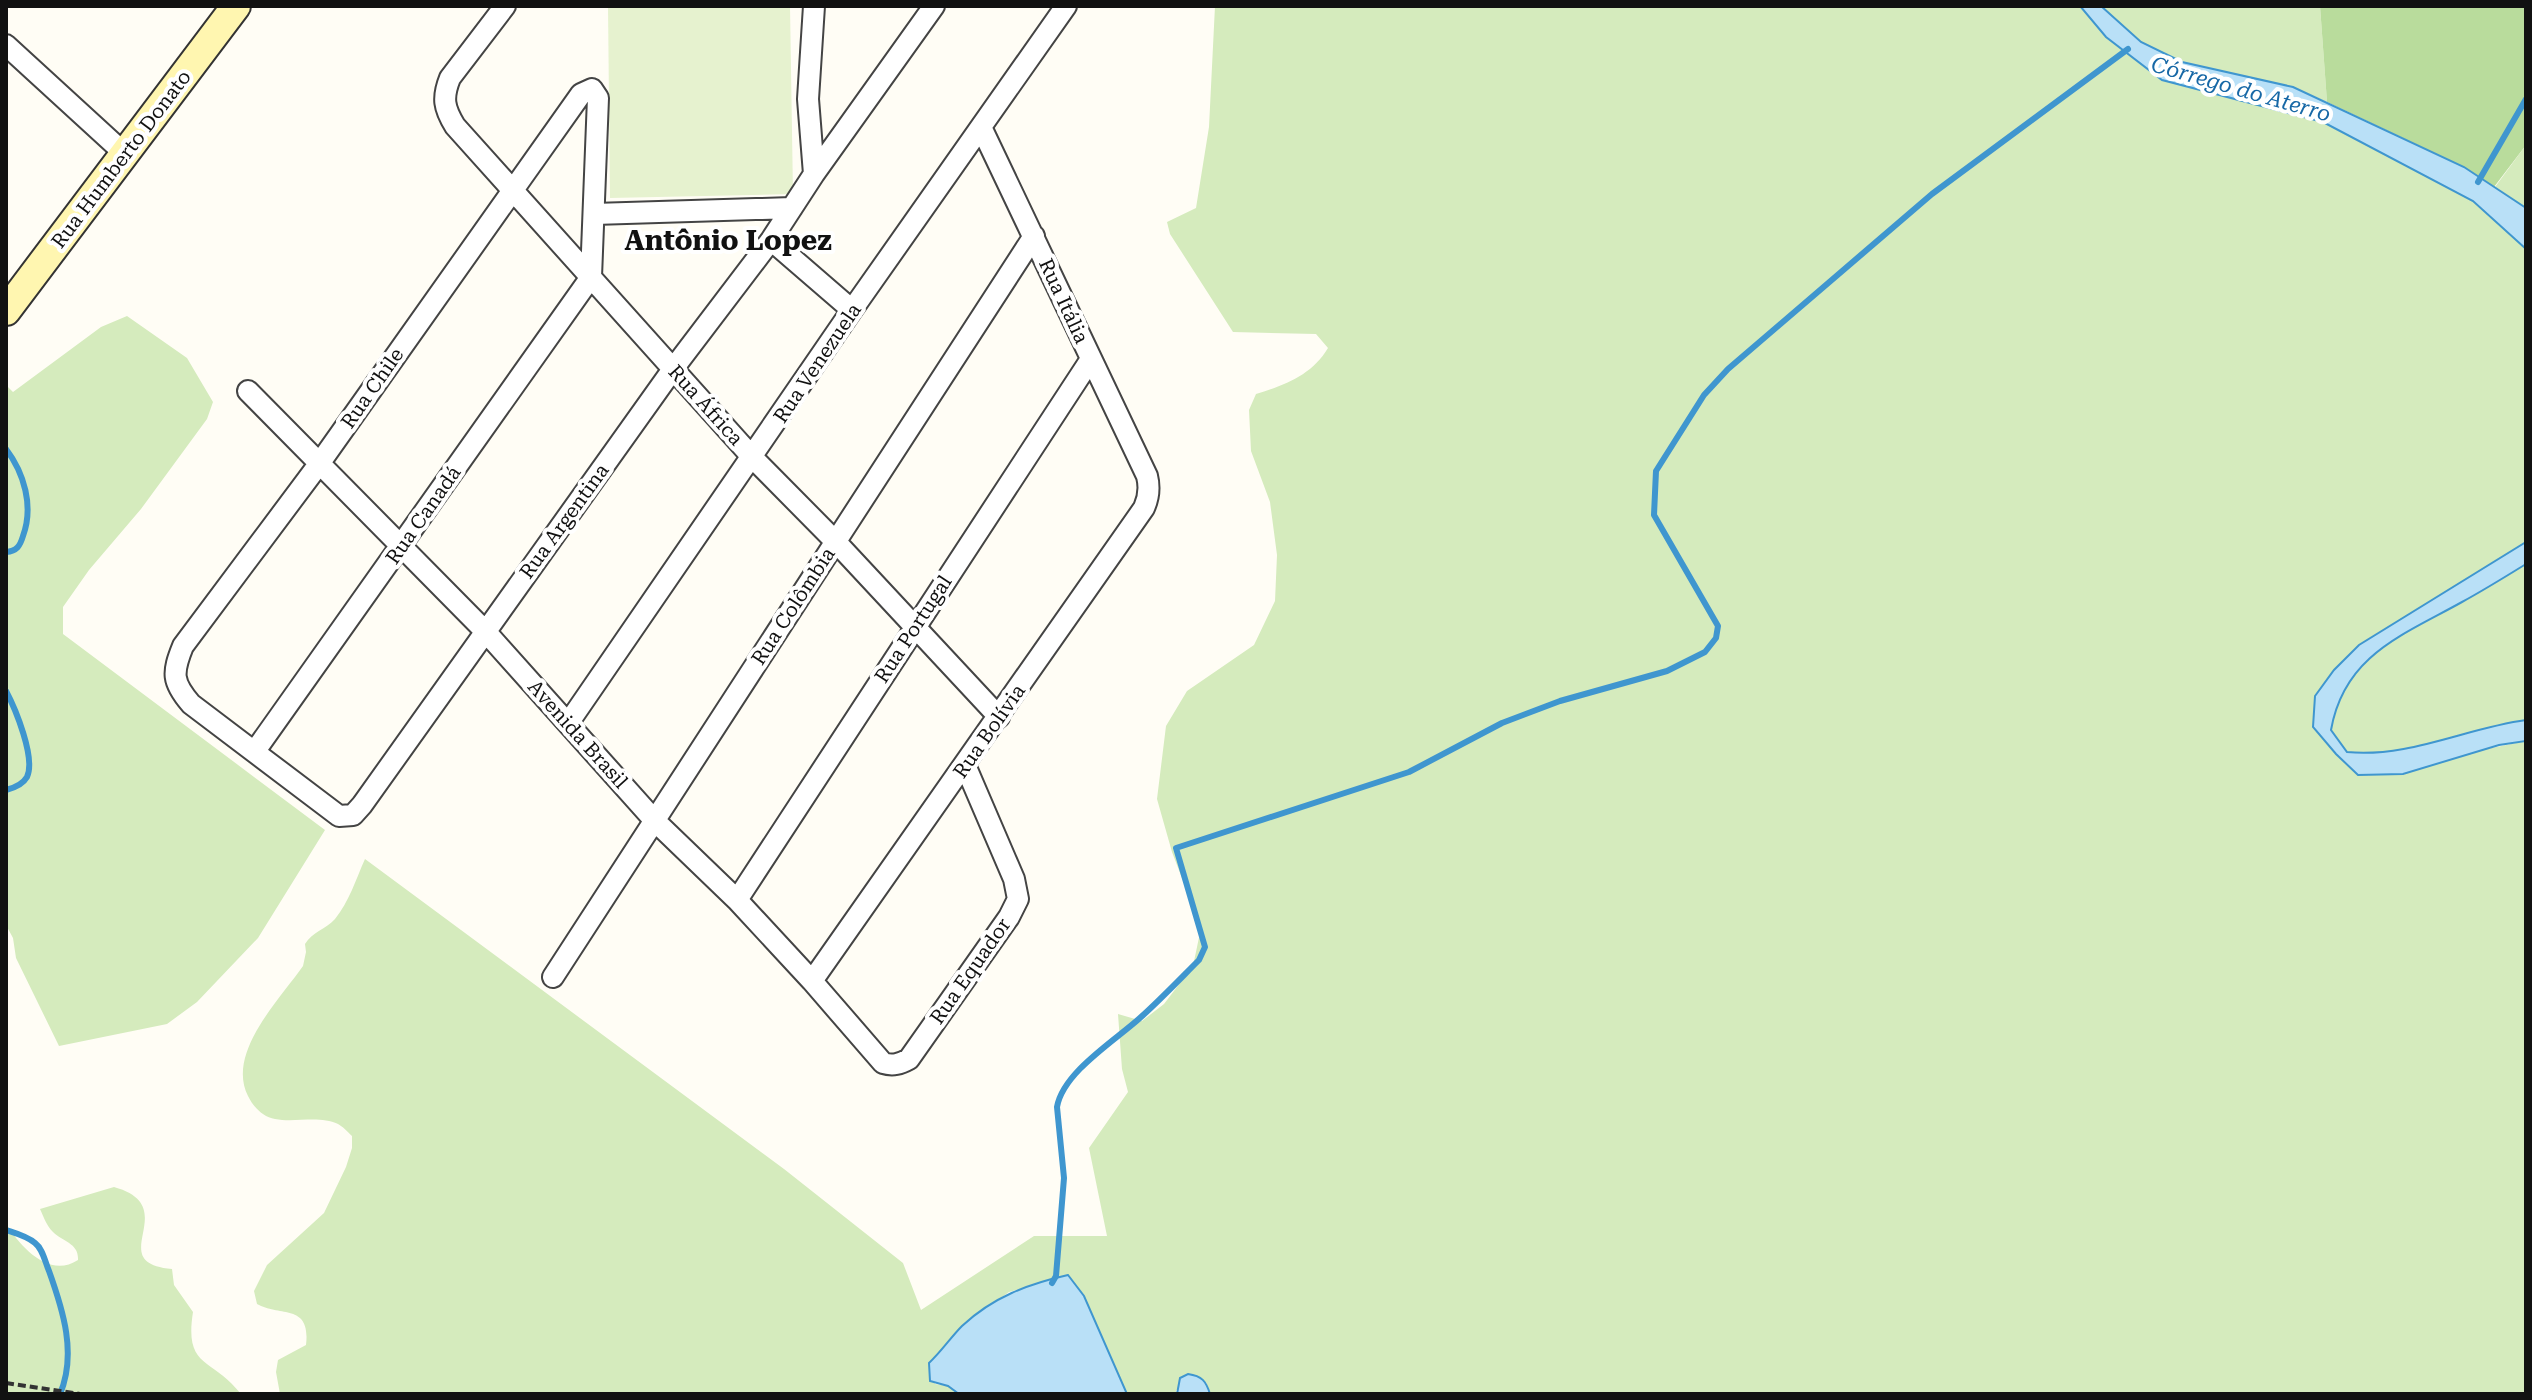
<svg xmlns="http://www.w3.org/2000/svg" width="2532" height="1400" font-family="'Roboto Serif',serif">
<style>
.green{fill:#d5ebbd}
.forest{fill:#b9dc9c}
.pitch{fill:#e6f2cf}
.water{fill:#b9e0f7;stroke:#3f96cf;stroke-width:2}
.lines{fill:none;stroke-linecap:round;stroke-linejoin:round}
.stream{stroke:#3f96cf;stroke-width:6}
.minor-casing{stroke:#444;stroke-width:24}
.secondary-casing{stroke:#333;stroke-width:32}
.path{stroke:#333;stroke-width:4;stroke-dasharray:8 4;stroke-linecap:butt}
.minor{stroke:#fff;stroke-width:20}
.secondary{stroke:#fff6b0;stroke-width:28}
.labels{text-anchor:middle;dominant-baseline:central;stroke-width:8;stroke-linejoin:round;paint-order:stroke}
.street-label{font-size:20px;fill:#111;stroke:#fff}
.water-label{font-size:22px;font-style:italic;fill:#1768a6;stroke:#fff}
.district-label{font-size:28px;font-weight:bold;fill:#111;stroke:#fff}
</style>
<rect width="100%" height="100%" fill="#fffdf5"/>
<!-- green -->
<path class="green" d="M 1215,6 L 2080,6 L 2106,37 L 2270,108 L 2323,122 L 2474,201 L 2526,249 L 2526,542 L 2359,645 L 2313,727 L 2336,754 L 2358,775 L 2526,741 L 2526,1394 L 1210,1394 L 1206,1382 L 1176,1390 L 1177,1394 L 1127,1394 L 1068,1275 L 1009,1292 L 960,1328 L 929,1364 L 935,1384 L 948,1386 L 959,1394 L 280,1394 L 276,1372 L 278,1360 L 306,1345 C 311,1303 280,1317 257,1304 L 254,1291 L 267,1265 L 324,1213 L 346,1167 L 352,1148 L 352,1136 C 348,1132 342,1126 338,1124 C 319,1115 295,1123 275,1119 C 263,1117 254,1108 248,1096 C 226,1053 280,999 303,966 L 306,952 L 305,944 C 312,932 326,929 335,919 C 349,902 356,879 365,859 L 784,1169 L 903,1263 L 921,1310 L 1034,1236 L 1107,1236 L 1089,1148 L 1128,1092 L 1122,1069 L 1118,1014 L 1142,1021 L 1164,1004 L 1193,966 L 1201,928 L 1172,852 L 1157,799 L 1166,726 L 1187,691 L 1254,645 L 1275,601 L 1277,555 L 1270,502 L 1251,451 L 1249,410 L 1256,394 C 1285,385 1312,375 1328,348 L 1316,334 L 1233,332 L 1170,234 L 1167,222 L 1196,208 L 1209,127 Z
M 2101,6 L 2320,6 L 2327,102 L 2293,87 L 2183,62 L 2141,42 Z
M 2526,145 L 2526,208 L 2495,187 Z
M 127,316 L 187,358 L 213,402 L 207,419 L 141,509 L 89,570 L 63,607 L 63,634 L 325,830 L 258,938 L 197,1002 L 167,1024 L 59,1046 L 16,958 L 13,938 L 6,925 L 6,385 L 13,392 L 101,327 Z
M 2526,564 L 2526,720 C 2466,728 2409,758 2347,752 L 2331,730 C 2344,655 2402,635 2462,602 C 2484,590 2505,577 2526,564 Z
M 114,1187 C 185,1207 101,1263 172,1269 L 174,1285 L 193,1312 C 184,1369 212,1357 241,1394 L 6,1394 L 6,1224 C 21,1247 49,1279 78,1260 C 79,1243 63,1242 53,1232 C 47,1226 44,1218 40,1209 Z"/>
<!-- forest -->
<path class="forest" d="M 2320,6 L 2526,6 L 2526,145 L 2494,187 L 2464,167 L 2327,102 Z"/>
<!-- pitch -->
<path class="pitch" d="M 608,6 L 790,6 L 793,194 L 610,198 Z"/>
<!-- water -->
<path class="water" d="M 2080,6 L 2101,6 L 2141,42 L 2182,62 L 2293,87 L 2464,167 L 2526,208 L 2526,249 L 2473,201 L 2323,122 L 2162,80 L 2106,37 Z
M 2526,542 L 2526,564 C 2505,577 2484,590 2462,602 C 2403,635 2344,655 2331,730 L 2347,752 C 2409,758 2466,728 2526,720 L 2526,741 L 2499,745 L 2403,774 L 2358,775 L 2336,754 L 2313,727 L 2315,696 L 2334,670 L 2359,645 Z
M 1068,1275 L 1084,1296 L 1127,1394 L 959,1394 L 948,1386 L 930,1381 L 929,1363 C 941,1352 951,1337 962,1326 C 993,1297 1028,1284 1068,1275 Z
M 1188,1374 C 1202,1376 1206,1381 1210,1394 L 1177,1394 L 1180,1378 Z"/>
<g class="lines">
<!-- stream -->
<path class="stream" d="M 2478,182 L 2526,99
M 6,449 C 24,473 34,506 23,536 C 20,546 17,551 6,552
M 6,691 C 15,708 36,758 27,777 C 23,784 14,788 6,790
M 6,1230 C 15,1233 27,1236 35,1243 C 43,1249 45,1262 49,1271 C 63,1310 77,1354 60,1394
M 1052,1283 L 1056,1276 L 1064,1178 L 1057,1107 C 1063,1072 1116,1040 1141,1017 C 1161,999 1180,979 1199,960 L 1205,947 L 1176,848 L 1409,772 L 1502,723 L 1560,701 L 1667,671 L 1705,652 L 1716,638 L 1718,626 L 1654,515 L 1656,471 L 1704,395 L 1728,369 L 1932,194 L 2128,49"/>
<!-- minor casing -->
<g class="minor-casing">
<path id="minor" d="M 505,6 L 450,78 C 442,98 444,108 455,126 L 753,458 L 835,541 L 999,717
M 6,45 L 125,154
M 814,174 L 808,99 L 814,6
M 594,214 L 792,208
M 771,240 L 852,310
M 248,391 L 485,631 L 655,821 L 737,900 L 812,981 L 883,1063 C 893,1066 900,1064 909,1059 L 1009,917 L 1018,899 L 1014,879 L 965,765
M 569,722 L 852,310 L 1066,6
M 255,751 L 591,277 L 598,98 L 592,89 L 581,94 L 319,464 L 183,646 C 172,673 172,682 191,704 L 339,816 L 353,815 L 362,805 L 673,369 L 771,240 L 814,174 L 934,6
M 737,900 L 1091,359
M 553,977 L 1034,236
M 812,981 L 1144,508 C 1149,497 1150,488 1147,476 L 981,127"/>
</g>
<!-- secondary casing -->
<g class="secondary-casing">
<path id="secondary" d="M 6,311 L 236,6"/>
</g>
<!-- path -->
<path class="path" d="M 6,1383 L 80,1394"/>
<!-- minor -->
<use href="#minor" class="minor"/>
<!-- secondary -->
<use href="#secondary" class="secondary"/>
</g>
<g class="labels">
<!-- street labels -->
<g class="street-label">
<text transform="translate(121 159) rotate(-53)">Rua Humberto Donato</text>
<text transform="translate(1064 301) rotate(65)">Rua Itália</text>
<text transform="translate(817 363) rotate(-56)">Rua Venezuela</text>
<text transform="translate(372 388) rotate(-55)">Rua Chile</text>
<text transform="translate(706 405) rotate(48)">Rua África</text>
<text transform="translate(423 515) rotate(-55)">Rua Canadá</text>
<text transform="translate(564 521) rotate(-54)">Rua Argentina</text>
<text transform="translate(793 606) rotate(-57)">Rua Colômbia</text>
<text transform="translate(913 629) rotate(-57)">Rua Portugal</text>
<text transform="translate(989 731) rotate(-55)">Rua Bolívia</text>
<text transform="translate(578 734) rotate(48)">Avenida Brasil</text>
<text transform="translate(970 971) rotate(-55)">Rua Equador</text>
</g>
<!-- water labels -->
<g class="water-label">
<text transform="translate(2241 89) rotate(16)">Córrego do Aterro</text>
</g>
<!-- district labels -->
<g class="district-label">
<text x="728" y="240">Antônio Lopez</text>
</g>
</g>
<!-- border -->
<rect width="2532" height="1400" fill="none" stroke="#111111" stroke-width="16"/>
</svg>
